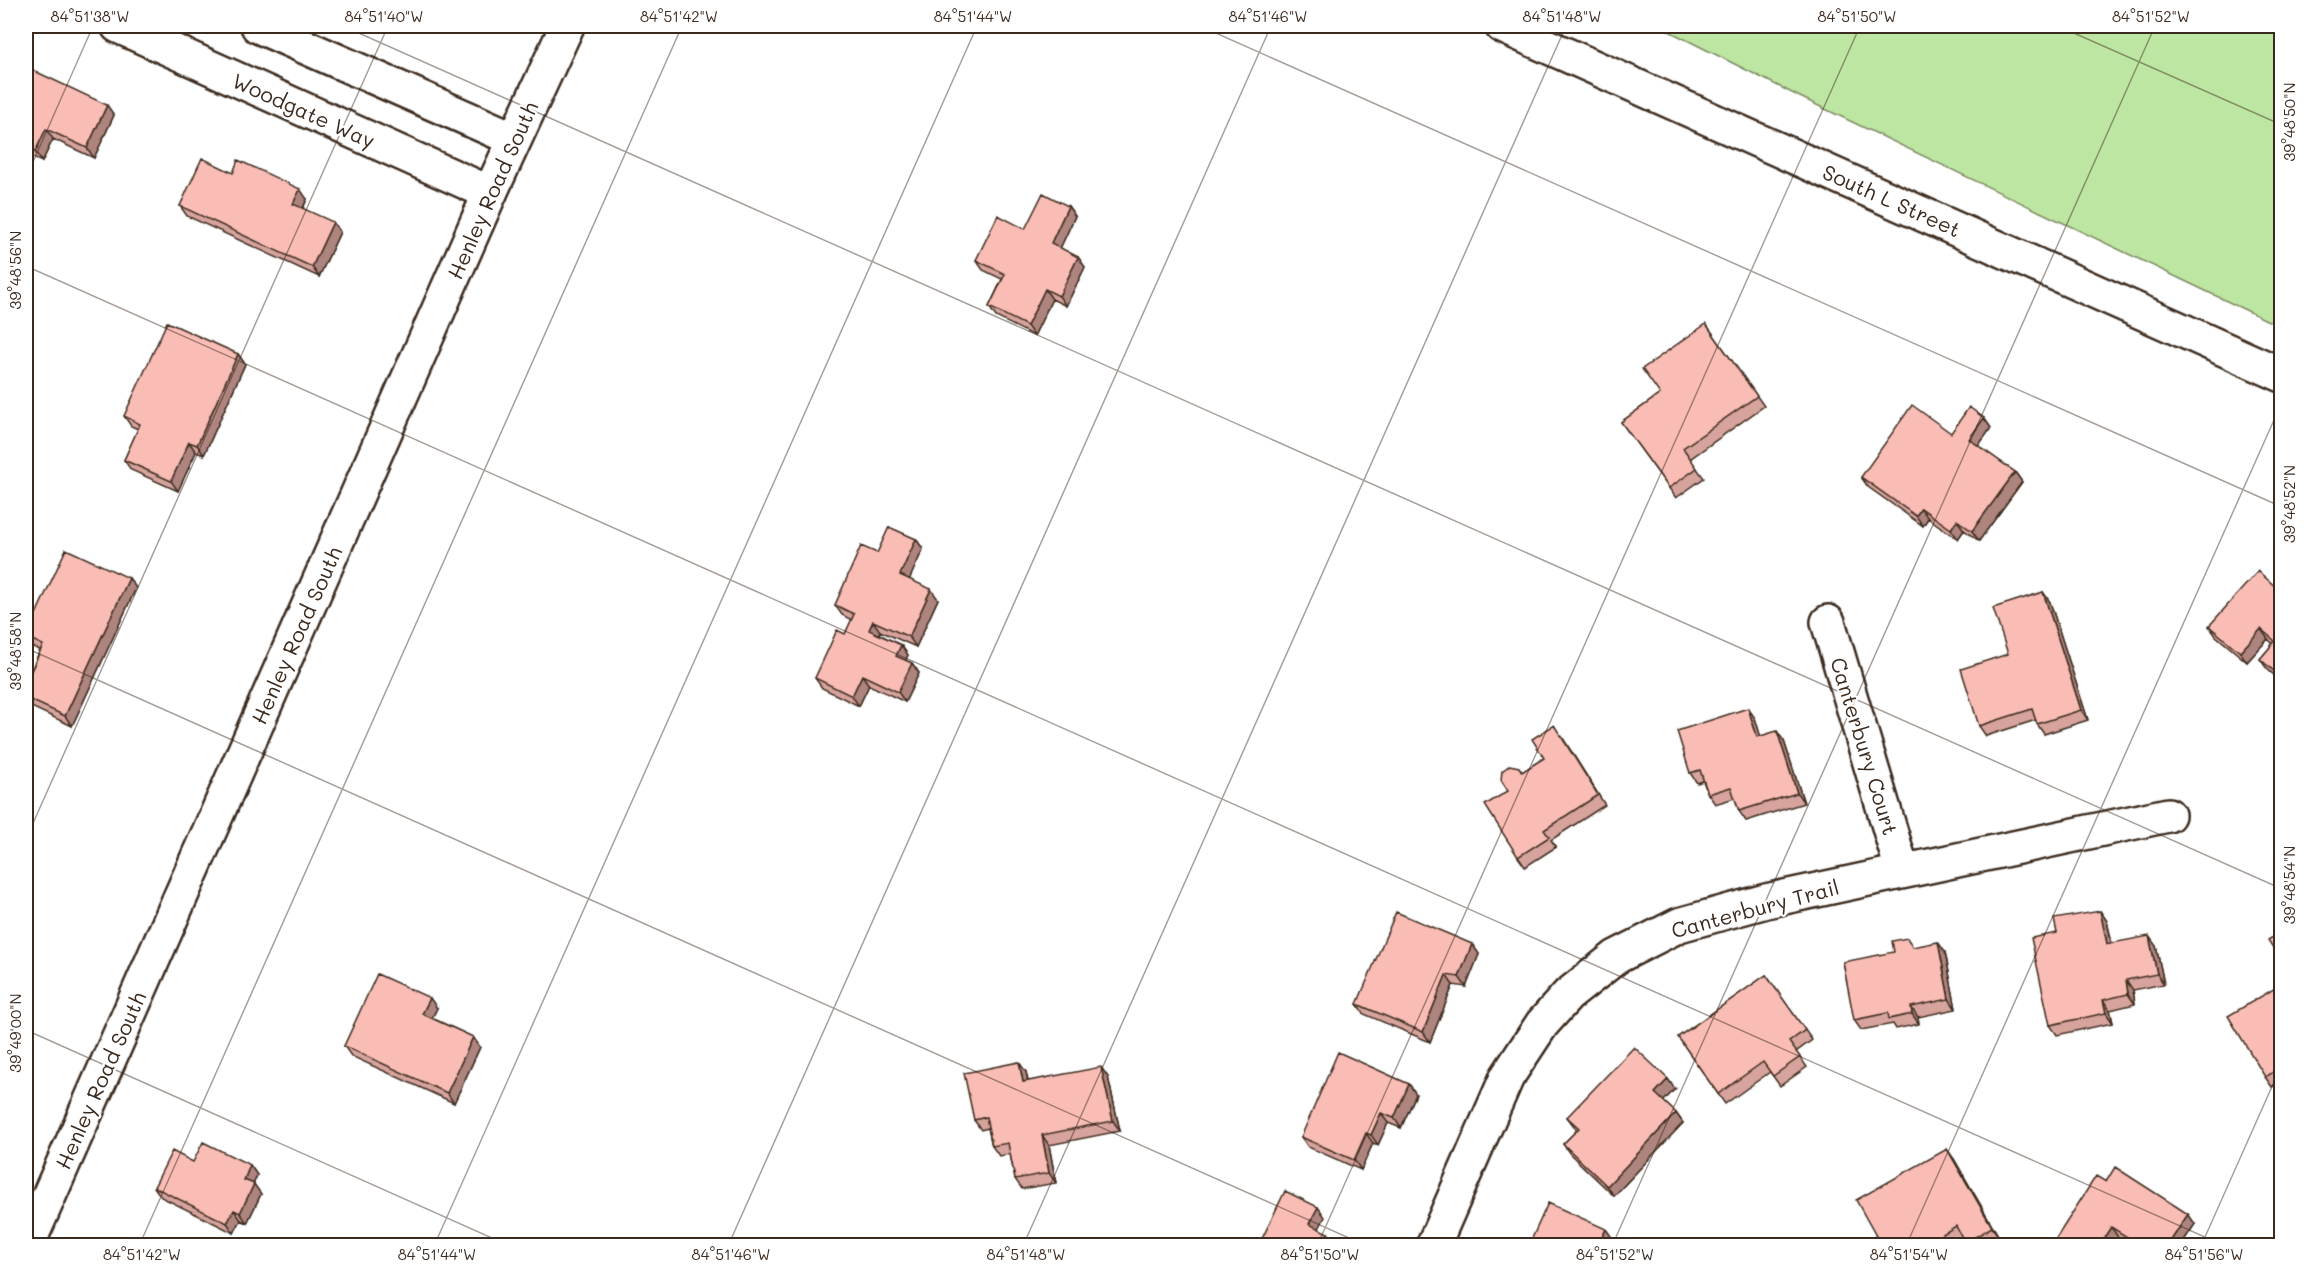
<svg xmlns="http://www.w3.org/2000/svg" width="2307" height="1271" font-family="Mali,sans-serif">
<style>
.green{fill:#bde6a2;stroke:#7c8860;stroke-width:1.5}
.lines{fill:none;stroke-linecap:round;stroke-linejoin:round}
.minor-casing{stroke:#3b2a1e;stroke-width:38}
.tertiary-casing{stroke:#3b2a1e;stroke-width:38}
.minor{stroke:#fff;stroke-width:33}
.tertiary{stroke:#fff;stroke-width:33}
.wall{fill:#d6a39d;stroke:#3b2a1e;stroke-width:1.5}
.shaded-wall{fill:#ae847f;stroke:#3b2a1e;stroke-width:1.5}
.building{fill:#f9bdb6;stroke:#3b2a1e;stroke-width:1.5}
.ticks{fill:none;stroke:#3b2a1e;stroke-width:1.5;stroke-opacity:0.45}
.labels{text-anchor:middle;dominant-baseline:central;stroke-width:4.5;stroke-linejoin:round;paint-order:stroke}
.street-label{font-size:21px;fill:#3b2a1e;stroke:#fff}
.neatline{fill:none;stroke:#3b2a1e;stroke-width:2}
.ticks-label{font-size:15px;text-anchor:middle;fill:#3b2a1e}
</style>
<rect width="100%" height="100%" fill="#fff"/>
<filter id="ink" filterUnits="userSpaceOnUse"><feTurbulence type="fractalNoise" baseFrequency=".0167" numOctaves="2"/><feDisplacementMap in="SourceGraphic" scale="12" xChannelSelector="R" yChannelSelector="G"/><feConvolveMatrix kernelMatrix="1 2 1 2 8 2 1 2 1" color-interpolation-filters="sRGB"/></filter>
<g filter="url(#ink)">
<!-- green -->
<path class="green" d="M 1659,26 L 2281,26 L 2281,327 L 1800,97 Z"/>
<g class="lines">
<!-- minor casing -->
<g class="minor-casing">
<path id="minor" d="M 118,26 L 490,193
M 258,26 L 514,139
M 1828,622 L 1902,870
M 1433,1246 L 1507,1077 L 1542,1024 L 1568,995 L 1616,957 L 1679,925 L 1766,901 L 2168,815"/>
</g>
<!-- tertiary casing -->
<g class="tertiary-casing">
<path id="tertiary" d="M 1502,26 L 2282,375
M 27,1246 L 490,193 L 567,26"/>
</g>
<!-- minor -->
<use href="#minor" class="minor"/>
<!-- tertiary -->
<use href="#tertiary" class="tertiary"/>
</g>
<!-- wall -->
<path class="wall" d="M 26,67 L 114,115 L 94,158 L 53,139 L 42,162 L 26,155 Z
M 233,173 L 307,199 L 303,209 L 340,232 L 319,277 L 187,216 L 180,206 Z
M 1068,206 L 1075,216 L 1060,248 L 1078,257 L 1085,267 L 1066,306 L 1052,299 L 1034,336 L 996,317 L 989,307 L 1002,279 L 983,270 L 976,260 L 1025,229 Z
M 1706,324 L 1764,406 L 1690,459 L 1704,478 L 1676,498 L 1621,422 L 1660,394 Z
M 238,354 L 245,364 L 204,455 L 196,452 L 178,491 L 131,470 L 124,460 L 138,429 L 131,426 L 124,416 Z
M 1984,418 L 1991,428 L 1978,446 L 2015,472 L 2022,482 L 1979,541 L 1964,530 L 1958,539 L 1928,518 L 1923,526 L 1868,487 L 1861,477 L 1951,433 Z
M 916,539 L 923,549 L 909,579 L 938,599 L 916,647 L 880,631 L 879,634 L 901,645 L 908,655 L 905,660 L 912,663 L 919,673 L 905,702 L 869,685 L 859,706 L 822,688 L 815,678 L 845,634 L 852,620 L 842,615 L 835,605 L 877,553 Z
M 129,578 L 136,588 L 72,726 L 27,705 L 26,703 L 26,682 L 40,650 L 32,647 L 26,637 Z
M 2282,583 L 2282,682 L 2267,669 L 2260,659 L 2273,644 L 2268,639 L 2247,662 L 2216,636 L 2209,626 L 2277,588 Z
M 2043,592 L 2050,602 L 2088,720 L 2044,734 L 2037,724 L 2036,720 L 1986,736 L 1979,726 L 2008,654 Z
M 1755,718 L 1760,736 L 1784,741 L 1804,803 L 1746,821 L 1739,811 L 1735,798 L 1715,804 L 1708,794 L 1703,781 L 1697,783 L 1690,773 Z
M 1561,735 L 1605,805 L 1551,840 L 1556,847 L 1525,867 L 1518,857 L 1508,791 L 1522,772 L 1544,758 Z
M 2100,911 L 2107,921 L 2112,943 L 2156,946 L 2164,984 L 2133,990 L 2135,1004 L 2110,1010 L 2113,1023 L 2057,1035 L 2050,1025 L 2057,933 Z
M 1472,944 L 1479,954 L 1466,987 L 1453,985 L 1430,1042 L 1364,1014 L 1357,1004 Z
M 1913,947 L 1945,952 L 1956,1009 L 1918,1017 L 1919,1024 L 1896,1029 L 1893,1024 L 1861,1030 L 1854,1020 L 1894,952 Z
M 1766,975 L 1812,1040 L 1796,1052 L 1807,1067 L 1780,1086 L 1770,1072 L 1725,1104 L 1678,1037 Z
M 2282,984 L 2282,1081 L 2272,1087 L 2265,1077 Z
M 437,1008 L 432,1018 L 473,1037 L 480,1047 L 454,1103 L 351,1056 L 344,1046 Z
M 1026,1072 L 1028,1081 L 1108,1077 L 1120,1131 L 1049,1145 L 1056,1183 L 1022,1189 L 1015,1179 L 1010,1154 L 999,1156 L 992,1146 L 988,1128 L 981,1130 L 974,1120 Z
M 1409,1084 L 1416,1094 L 1401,1128 L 1388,1123 L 1378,1145 L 1373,1143 L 1361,1170 L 1308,1147 L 1301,1137 Z
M 1675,1089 L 1663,1101 L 1676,1113 L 1683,1123 L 1614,1196 L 1570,1154 L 1563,1144 L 1577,1130 L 1567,1117 Z
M 1954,1159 L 1999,1237 L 1985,1245 L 1967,1245 L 1962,1237 L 1947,1245 L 1859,1245 L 1876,1236 Z
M 193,1162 L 250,1165 L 257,1175 L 253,1184 L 261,1194 L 247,1223 L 241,1220 L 234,1233 L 161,1197 L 154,1187 Z
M 2106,1182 L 2188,1214 L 2195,1224 L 2181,1245 L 2132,1245 L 2118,1237 L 2113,1245 L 2059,1245 L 2055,1240 Z"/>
<!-- shaded-wall -->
<path class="shaded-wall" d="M 107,105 L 114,115 L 94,158 L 87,148 Z
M 46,129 L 53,139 L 42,162 L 35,152 Z
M 300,189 L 307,199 L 300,214 L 293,204 Z
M 1068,206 L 1075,216 L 1058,253 L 1051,243 Z
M 333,222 L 340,232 L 319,277 L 312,267 Z
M 1078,257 L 1085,267 L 1066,306 L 1059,296 Z
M 26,284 L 32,293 L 26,308 Z
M 1045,289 L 1052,299 L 1034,336 L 1027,326 Z
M 238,354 L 245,364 L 204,455 L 197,445 Z
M 1984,418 L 1991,428 L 1976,449 L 1969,439 Z
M 189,442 L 196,452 L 178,491 L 171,481 Z
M 2015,472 L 2022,482 L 1979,541 L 1972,531 Z
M 1921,508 L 1928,518 L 1923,526 L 1916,516 Z
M 1957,520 L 1964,530 L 1958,539 L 1951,529 Z
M 916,539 L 923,549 L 907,585 L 900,575 Z
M 129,578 L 136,588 L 72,726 L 65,716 Z
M 931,589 L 938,599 L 916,647 L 909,637 Z
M 2043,592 L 2050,602 L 2088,720 L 2081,710 Z
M 873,621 L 880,631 L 876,640 L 869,630 Z
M 2261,629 L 2268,639 L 2247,662 L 2240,652 Z
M 901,645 L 908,655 L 903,666 L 896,656 Z
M 912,663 L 919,673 L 905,702 L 898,692 Z
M 862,675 L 869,685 L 859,706 L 852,696 Z
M 1748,708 L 1755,718 L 1764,747 L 1757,737 Z
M 1777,731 L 1784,741 L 1804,803 L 1797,793 Z
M 2100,911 L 2107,921 L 2114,954 L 2107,944 Z
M 2149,936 L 2156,946 L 2164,984 L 2157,974 Z
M 1938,942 L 1945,952 L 1956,1009 L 1949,999 Z
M 1472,944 L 1479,954 L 1466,987 L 1459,977 Z
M 1446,975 L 1453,985 L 1430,1042 L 1423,1032 Z
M 2126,980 L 2133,990 L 2135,1004 L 2128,994 Z
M 430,998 L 437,1008 L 429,1024 L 422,1014 Z
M 2103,1000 L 2110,1010 L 2113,1023 L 2106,1013 Z
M 1911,1007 L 1918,1017 L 1919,1024 L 1912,1014 Z
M 473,1037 L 480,1047 L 454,1103 L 447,1093 Z
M 1019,1062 L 1026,1072 L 1030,1092 L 1023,1082 Z
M 1101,1067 L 1108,1077 L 1120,1131 L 1113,1121 Z
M 1668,1079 L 1675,1089 L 1662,1103 L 1655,1093 Z
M 1409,1084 L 1416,1094 L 1401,1128 L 1394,1118 Z
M 1381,1113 L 1388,1123 L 1378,1145 L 1371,1135 Z
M 1676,1113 L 1683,1123 L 1614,1196 L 1607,1186 Z
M 1366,1133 L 1373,1143 L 1361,1170 L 1354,1160 Z
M 1042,1135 L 1049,1145 L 1056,1183 L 1049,1173 Z
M 1947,1149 L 1954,1159 L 1999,1237 L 1992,1227 Z
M 250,1165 L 257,1175 L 251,1190 L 244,1180 Z
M 254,1184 L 261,1194 L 247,1223 L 240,1213 Z
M 1318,1207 L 1325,1217 L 1316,1234 L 1309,1224 Z
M 234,1210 L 241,1220 L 234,1233 L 227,1223 Z
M 2188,1214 L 2195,1224 L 2181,1245 L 2168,1245 Z
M 2111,1227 L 2118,1237 L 2113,1245 L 2099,1245 Z
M 1606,1229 L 1613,1239 L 1610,1245 L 1598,1245 Z
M 1328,1233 L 1335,1243 L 1333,1245 L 1321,1245 Z"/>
<!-- building -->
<path class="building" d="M 26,67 L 107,105 L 87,148 L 46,129 L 35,152 L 26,148 Z
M 202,158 L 233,173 L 238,160 L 300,189 L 293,204 L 333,222 L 312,267 L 180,206 Z
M 1043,193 L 1068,206 L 1051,243 L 1078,257 L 1059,296 L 1045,289 L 1027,326 L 989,307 L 1005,274 L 976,260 L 998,215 L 1025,229 Z
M 167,322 L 238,354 L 197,445 L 189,442 L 171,481 L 124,460 L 140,424 L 124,416 Z
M 1706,324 L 1757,396 L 1683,448 L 1697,468 L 1669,488 L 1621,422 L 1660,394 L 1642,369 Z
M 1912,405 L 1951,433 L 1969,407 L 1984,418 L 1969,439 L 2015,472 L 1972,531 L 1957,520 L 1951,529 L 1921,508 L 1916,516 L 1861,477 Z
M 889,527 L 916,539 L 900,575 L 931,589 L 909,637 L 873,621 L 869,630 L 901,645 L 896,656 L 912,663 L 898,692 L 862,675 L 852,696 L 815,678 L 837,630 L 845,634 L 854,614 L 835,605 L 861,546 L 877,553 Z
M 66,549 L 129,578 L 65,716 L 26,698 L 26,682 L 43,645 L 26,637 L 26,636 Z
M 2258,571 L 2277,588 L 2282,583 L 2282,678 L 2260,659 L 2275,641 L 2261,629 L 2240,652 L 2209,626 Z
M 2043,592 L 2081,710 L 2037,724 L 2032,709 L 1979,726 L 1961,669 L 2008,654 L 1993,608 Z
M 1748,708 L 1757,737 L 1777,731 L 1797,793 L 1739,811 L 1731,787 L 1708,794 L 1700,770 L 1690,773 L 1677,731 Z
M 1554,725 L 1598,795 L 1544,830 L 1549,837 L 1518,857 L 1485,805 L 1508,791 L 1501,780 L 1502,771 L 1510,765 L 1519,767 L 1522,772 L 1544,758 L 1532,739 Z
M 2100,911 L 2107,944 L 2149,936 L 2157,974 L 2126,980 L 2128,994 L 2103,1000 L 2106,1013 L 2050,1025 L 2031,938 L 2057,933 L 2054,919 Z
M 1396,912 L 1472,944 L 1459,977 L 1446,975 L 1423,1032 L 1357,1004 Z
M 2282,931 L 2282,962 L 2268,940 Z
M 1907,938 L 1913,947 L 1938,942 L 1949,999 L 1911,1007 L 1912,1014 L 1889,1019 L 1888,1013 L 1854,1020 L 1843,962 L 1894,952 L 1892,941 Z
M 377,974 L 430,998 L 422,1014 L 473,1037 L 447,1093 L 344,1046 Z
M 1766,975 L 1805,1030 L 1789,1042 L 1800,1057 L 1773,1076 L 1763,1062 L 1718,1094 L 1678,1037 Z
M 2282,984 L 2282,1067 L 2265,1077 L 2228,1016 Z
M 1634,1047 L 1668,1079 L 1655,1093 L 1676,1113 L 1607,1186 L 1563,1144 L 1579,1128 L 1567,1117 Z
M 1338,1052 L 1409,1084 L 1394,1118 L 1381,1113 L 1371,1135 L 1366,1133 L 1354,1160 L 1301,1137 Z
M 1019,1062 L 1023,1082 L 1101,1067 L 1113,1121 L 1042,1135 L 1049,1173 L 1015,1179 L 1008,1143 L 992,1146 L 986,1117 L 974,1120 L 964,1073 Z
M 203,1142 L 250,1165 L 244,1180 L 254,1184 L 240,1213 L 234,1210 L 227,1223 L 154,1187 L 172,1151 L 193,1162 Z
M 1947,1149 L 1992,1227 L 1965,1243 L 1956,1226 L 1929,1242 L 1931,1245 L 1859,1245 L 1876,1236 L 1856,1200 Z
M 2115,1167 L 2188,1214 L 2168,1245 L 2140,1245 L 2111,1227 L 2099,1245 L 2063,1245 L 2055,1240 L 2096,1176 L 2106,1182 Z
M 1285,1191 L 1318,1207 L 1309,1224 L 1328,1233 L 1321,1245 L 1259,1245 Z
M 1548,1203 L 1606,1229 L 1598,1245 L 1529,1245 Z"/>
</g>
<!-- ticks -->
<path class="ticks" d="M 343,26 L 2282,889M 1200,26 L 2282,507M 2058,26 L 2282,125M 26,178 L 93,26M 26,266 L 2225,1246M 26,648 L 1367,1246M 26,839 L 388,26M 26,1030 L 510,1246M 139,1246 L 682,26M 434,1246 L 977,26M 728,1246 L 1271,26M 1023,1246 L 1566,26M 1317,1246 L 1860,26M 1612,1246 L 2155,26M 1906,1246 L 2282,402M 2201,1246 L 2282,1064"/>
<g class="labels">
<!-- street labels -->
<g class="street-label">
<text transform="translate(304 110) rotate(24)">Woodgate Way</text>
<text transform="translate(492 190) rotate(-66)">Henley Road South</text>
<text transform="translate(1892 200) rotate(24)">South L Street</text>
<text transform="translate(296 635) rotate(-66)">Henley Road South</text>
<text transform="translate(1865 746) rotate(73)">Canterbury Court</text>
<text transform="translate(1755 908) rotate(-15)">Canterbury Trail</text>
<text transform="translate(100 1080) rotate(-66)">Henley Road South</text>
</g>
</g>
<!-- margin -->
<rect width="2307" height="1271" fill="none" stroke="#fff" stroke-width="66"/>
<rect x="33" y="33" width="2241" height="1205" class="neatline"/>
<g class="ticks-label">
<text x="90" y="22">84°51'38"W</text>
<text x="384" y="22">84°51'40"W</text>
<text x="679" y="22">84°51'42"W</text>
<text x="973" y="22">84°51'44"W</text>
<text x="1268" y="22">84°51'46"W</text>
<text x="1562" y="22">84°51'48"W</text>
<text x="1857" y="22">84°51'50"W</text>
<text x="2151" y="22">84°51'52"W</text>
<text transform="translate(2290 122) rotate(-90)" y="5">39°48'50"N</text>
<text transform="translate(16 270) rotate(-90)" y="5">39°48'56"N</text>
<text transform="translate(2290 504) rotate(-90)" y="5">39°48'52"N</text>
<text transform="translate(16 651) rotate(-90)" y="5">39°48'58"N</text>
<text transform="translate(2290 885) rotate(-90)" y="5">39°48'54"N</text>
<text transform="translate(16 1033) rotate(-90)" y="5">39°49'00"N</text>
<text x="142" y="1260">84°51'42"W</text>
<text x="437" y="1260">84°51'44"W</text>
<text x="731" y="1260">84°51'46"W</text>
<text x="1026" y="1260">84°51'48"W</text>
<text x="1320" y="1260">84°51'50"W</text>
<text x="1615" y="1260">84°51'52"W</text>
<text x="1909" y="1260">84°51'54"W</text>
<text x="2204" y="1260">84°51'56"W</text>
</g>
</svg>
